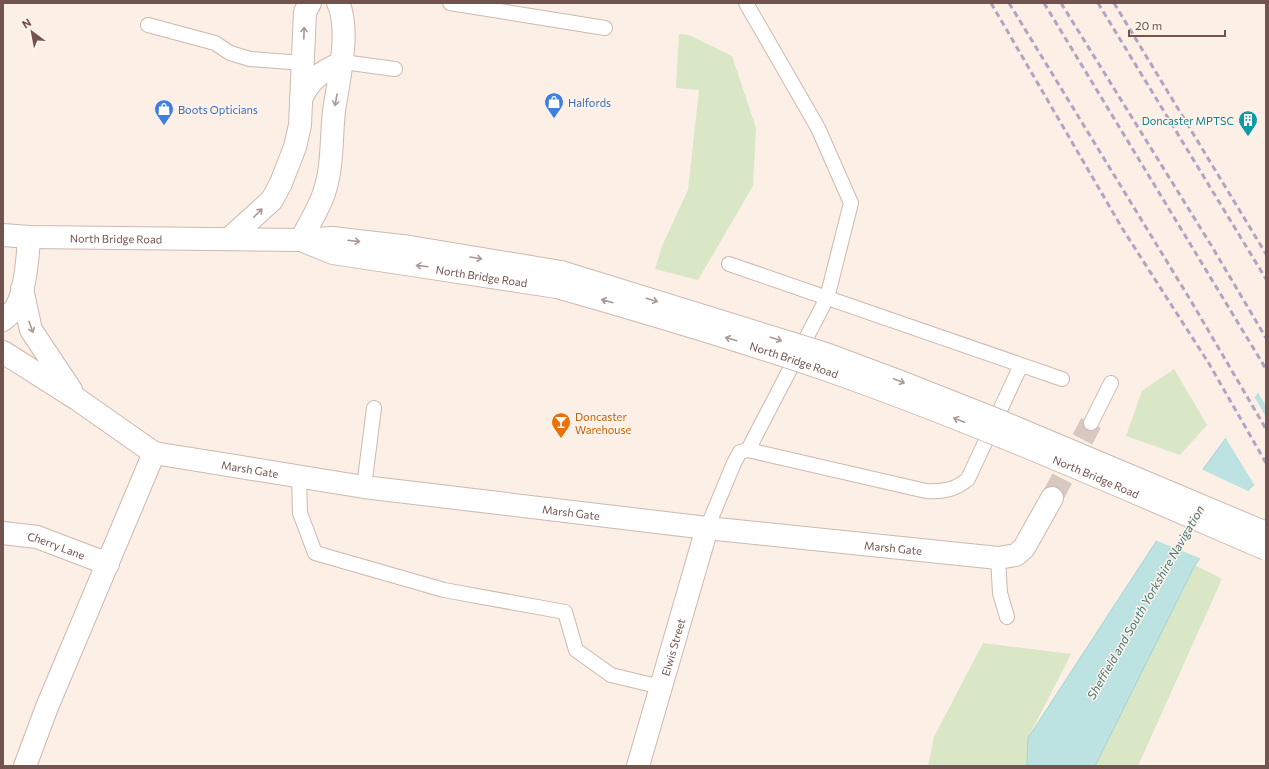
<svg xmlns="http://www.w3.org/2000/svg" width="1269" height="769" font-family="Commissioner,sans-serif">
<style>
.green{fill:#d9e7c6}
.water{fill:#bce3e1;stroke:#a3d4d3}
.pier{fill:#fbefe6}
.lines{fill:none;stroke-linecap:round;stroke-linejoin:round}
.minor-tunnel{stroke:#d9c8c0;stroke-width:22;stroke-dasharray:22 11;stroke-linecap:butt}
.service-casing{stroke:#ceb8b0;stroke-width:16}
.minor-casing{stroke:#ceb8b0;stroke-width:24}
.tertiary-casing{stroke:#ceb8b0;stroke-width:24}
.service{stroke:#fff;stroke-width:14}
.minor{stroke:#fff;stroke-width:22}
.tertiary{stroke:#fff;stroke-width:22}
.rail{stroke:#b0a5c4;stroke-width:3;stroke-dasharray:6 4;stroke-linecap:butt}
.minor-bridge-casing{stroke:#ceb8b0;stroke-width:24;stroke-linecap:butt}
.tertiary-bridge-casing{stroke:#ceb8b0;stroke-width:24;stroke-linecap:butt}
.minor-bridge{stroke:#fff;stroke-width:22}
.tertiary-bridge{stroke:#fff;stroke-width:22}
.oneway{stroke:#aa9894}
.labels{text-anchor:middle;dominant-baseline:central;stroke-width:3;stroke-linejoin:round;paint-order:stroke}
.shop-label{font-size:11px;fill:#366cbe;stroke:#fef4ec;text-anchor:start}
.culture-label{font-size:11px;fill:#0d838f;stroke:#fef4ec;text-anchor:end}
.street-label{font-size:11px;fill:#72534d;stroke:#fef4ec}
.food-label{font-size:11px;fill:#c56008;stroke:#fef4ec;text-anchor:start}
.water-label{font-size:12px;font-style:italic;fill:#427676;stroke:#fef4ec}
</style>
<rect width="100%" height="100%" fill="#fbefe6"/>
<!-- green -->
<path class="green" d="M 679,34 L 689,35 L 732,56 L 756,128 L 753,186 L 698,280 L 655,269 L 662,246 L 688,190 L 699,90 L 676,88 Z
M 1174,369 L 1207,425 L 1180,455 L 1126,436 L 1142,391 Z
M 1195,565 L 1222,579 L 1138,766 L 1095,766 Z
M 983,643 L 1071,654 L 1028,738 L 1027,766 L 928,766 L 934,737 Z"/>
<!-- water -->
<path class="water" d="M 1266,383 L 1266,474 L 1250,488 L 1195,565 L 1095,766 L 1027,766 L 1028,738 L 1204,468 Z"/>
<!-- pier -->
<path class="pier" d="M 1264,381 L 1266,381 L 1266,406 L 1257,391 Z
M 1254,396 L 1266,417 L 1266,477 L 1255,486 L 1225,437 Z
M 1201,469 L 1250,492 L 1202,559 L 1155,540 Z"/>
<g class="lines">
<!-- minor-tunnel -->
<path class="minor-tunnel" d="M 1052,498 L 1091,423"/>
<!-- service casing -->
<g class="service-casing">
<path id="service" d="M 450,3 L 605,28
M 746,3 L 818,128 L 851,203 L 827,298 L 748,450
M 148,25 L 215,43 L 230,53 L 250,59 L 303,63
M 343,62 L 395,69
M 729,264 L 1062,379
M 1091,423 L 1111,383
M 299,477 L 300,513 L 315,553 L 444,590 L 565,612 L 576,650 L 611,675 L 661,687
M 364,487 L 374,408
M 707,528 L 734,463 L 740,452 L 748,450 L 926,491 C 943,492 955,490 968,479 L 1021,365
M 998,558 L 1000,593 L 1007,617"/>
</g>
<!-- minor casing -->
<g class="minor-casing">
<g id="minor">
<path d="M 301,99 C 311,77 322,72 343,62"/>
<path d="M 229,239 L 272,200 L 281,183 L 295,147 L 300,125 L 305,12 L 310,3"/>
<path d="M 301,240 L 332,238 L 410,247 L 561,272"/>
<path d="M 301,240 C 308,225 319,209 324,193 C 333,167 331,138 334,111 C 338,83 351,29 338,3"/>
<path d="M 22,289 L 31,330 L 71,390"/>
<path d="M 3,320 C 7,316 12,313 15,309 C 25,294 28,255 29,237"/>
<path id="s1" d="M 3,352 L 77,399 L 154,453 L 364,487 L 707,528 L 998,558 L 1016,555 L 1024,548 L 1052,498"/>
<path id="s2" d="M 3,533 L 37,537 L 108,564"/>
<path d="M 25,766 L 47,707 L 154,453"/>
<path id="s3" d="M 638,766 L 707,528"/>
</g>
</g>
<!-- tertiary casing -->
<g class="tertiary-casing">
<g id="tertiary">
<path id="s4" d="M 3,235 L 29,237 L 301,240 L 333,253 L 557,287"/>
</g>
</g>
<!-- service -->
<use href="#service" class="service"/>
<!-- minor -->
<use href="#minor" class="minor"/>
<!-- tertiary -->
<use href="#tertiary" class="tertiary"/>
<!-- rail -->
<path class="rail" d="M 991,3 L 1122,228 L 1208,362 L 1266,463
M 1009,3 L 1191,301 L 1266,429
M 1044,3 L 1266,369
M 1061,3 L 1211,245 L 1266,338
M 1098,3 L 1266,279
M 1114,3 L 1266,254"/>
<!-- minor-bridge casing -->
<g class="minor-bridge-casing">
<path id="minor-bridge" d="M 561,272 L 826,354 L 901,382 L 1002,422 L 1266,533"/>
</g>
<!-- tertiary-bridge casing -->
<g class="tertiary-bridge-casing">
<g id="tertiary-bridge">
<path id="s5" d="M 557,287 C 648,313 740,340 830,371 C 978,423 1122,487 1266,549"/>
</g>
</g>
<!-- minor-bridge -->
<use href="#minor-bridge" class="minor-bridge"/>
<!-- tertiary-bridge -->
<use href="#tertiary-bridge" class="tertiary-bridge"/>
</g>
<!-- one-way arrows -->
<defs><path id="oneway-shaft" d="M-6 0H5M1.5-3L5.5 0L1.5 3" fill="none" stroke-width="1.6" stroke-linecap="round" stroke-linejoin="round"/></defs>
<g class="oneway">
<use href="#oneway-shaft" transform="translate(304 33) rotate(-88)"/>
<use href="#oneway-shaft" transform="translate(336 100) rotate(100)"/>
<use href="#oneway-shaft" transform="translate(258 213) rotate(-45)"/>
<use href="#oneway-shaft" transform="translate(354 241) rotate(7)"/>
<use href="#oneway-shaft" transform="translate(476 258) rotate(9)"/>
<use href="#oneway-shaft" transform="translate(422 266) rotate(-173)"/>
<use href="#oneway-shaft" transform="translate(652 300) rotate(17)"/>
<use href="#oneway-shaft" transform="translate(607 301) rotate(-164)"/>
<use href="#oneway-shaft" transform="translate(31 327) rotate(71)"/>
<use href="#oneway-shaft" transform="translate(731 339) rotate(-163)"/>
<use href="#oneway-shaft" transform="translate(776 339) rotate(18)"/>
<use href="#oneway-shaft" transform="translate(899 381) rotate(21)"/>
<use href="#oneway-shaft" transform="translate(959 420) rotate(-159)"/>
</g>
<!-- icons -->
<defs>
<g id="shop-pin" transform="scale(1)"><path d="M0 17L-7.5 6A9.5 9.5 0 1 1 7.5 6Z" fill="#3f7fe0" stroke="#fef4ec"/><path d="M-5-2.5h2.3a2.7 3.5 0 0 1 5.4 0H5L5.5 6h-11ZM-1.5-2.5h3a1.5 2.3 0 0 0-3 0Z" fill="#fff"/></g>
<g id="building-pin" transform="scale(1)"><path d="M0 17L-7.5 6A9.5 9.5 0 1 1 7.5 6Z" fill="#0f9aa8" stroke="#fef4ec"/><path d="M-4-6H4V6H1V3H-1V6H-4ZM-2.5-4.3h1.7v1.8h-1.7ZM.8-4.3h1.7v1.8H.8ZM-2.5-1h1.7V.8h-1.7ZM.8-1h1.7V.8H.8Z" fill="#fff"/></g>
<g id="bar-pin" transform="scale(1)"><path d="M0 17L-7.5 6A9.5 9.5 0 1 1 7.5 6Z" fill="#e8710a" stroke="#fef4ec"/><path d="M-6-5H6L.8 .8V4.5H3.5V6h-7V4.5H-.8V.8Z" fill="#fff"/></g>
</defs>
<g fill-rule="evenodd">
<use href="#shop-pin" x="554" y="102"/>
<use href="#shop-pin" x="164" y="109"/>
<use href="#building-pin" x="1248" y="120"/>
<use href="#bar-pin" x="561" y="422"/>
</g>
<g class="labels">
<!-- shop labels -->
<g class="shop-label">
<text x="568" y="102">Halfords</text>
<text x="178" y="109">Boots Opticians</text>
</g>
<!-- culture labels -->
<g class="culture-label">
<text x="1234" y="120">Doncaster MPTSC</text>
</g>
<!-- street labels -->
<g class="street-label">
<text stroke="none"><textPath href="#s4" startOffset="113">North Bridge Road</textPath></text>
<text stroke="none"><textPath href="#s4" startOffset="483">North Bridge Road</textPath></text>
<text stroke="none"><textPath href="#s5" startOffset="248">North Bridge Road</textPath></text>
<text stroke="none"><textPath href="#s1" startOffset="279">Marsh Gate</textPath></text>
<text stroke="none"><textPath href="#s5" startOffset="572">North Bridge Road</textPath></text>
<text stroke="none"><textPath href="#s1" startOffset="603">Marsh Gate</textPath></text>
<text stroke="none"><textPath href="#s2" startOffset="55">Cherry Lane</textPath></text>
<text stroke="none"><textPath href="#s1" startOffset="927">Marsh Gate</textPath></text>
<text stroke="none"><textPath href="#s3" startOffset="124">Elwis Street</textPath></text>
</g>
<!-- food labels -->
<g class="food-label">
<text x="575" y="416">Doncaster<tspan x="575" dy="13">Warehouse</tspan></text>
</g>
<!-- water labels -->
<g class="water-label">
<text transform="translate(1145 602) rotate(-60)">Sheffield and South Yorkshire Navigation</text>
</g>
</g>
<!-- border -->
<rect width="1269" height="769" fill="none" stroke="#72534d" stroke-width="8"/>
<!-- north arrow -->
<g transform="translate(32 32) rotate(328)" stroke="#fef4ec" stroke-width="3" paint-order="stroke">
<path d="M0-3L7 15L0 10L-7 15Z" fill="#72534d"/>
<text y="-6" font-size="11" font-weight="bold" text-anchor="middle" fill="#72534d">N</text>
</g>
<!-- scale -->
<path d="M1129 30v6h96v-6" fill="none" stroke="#72534d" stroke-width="2"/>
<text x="1135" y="30" font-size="12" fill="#72534d" stroke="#fef4ec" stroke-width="3" paint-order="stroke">20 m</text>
</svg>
